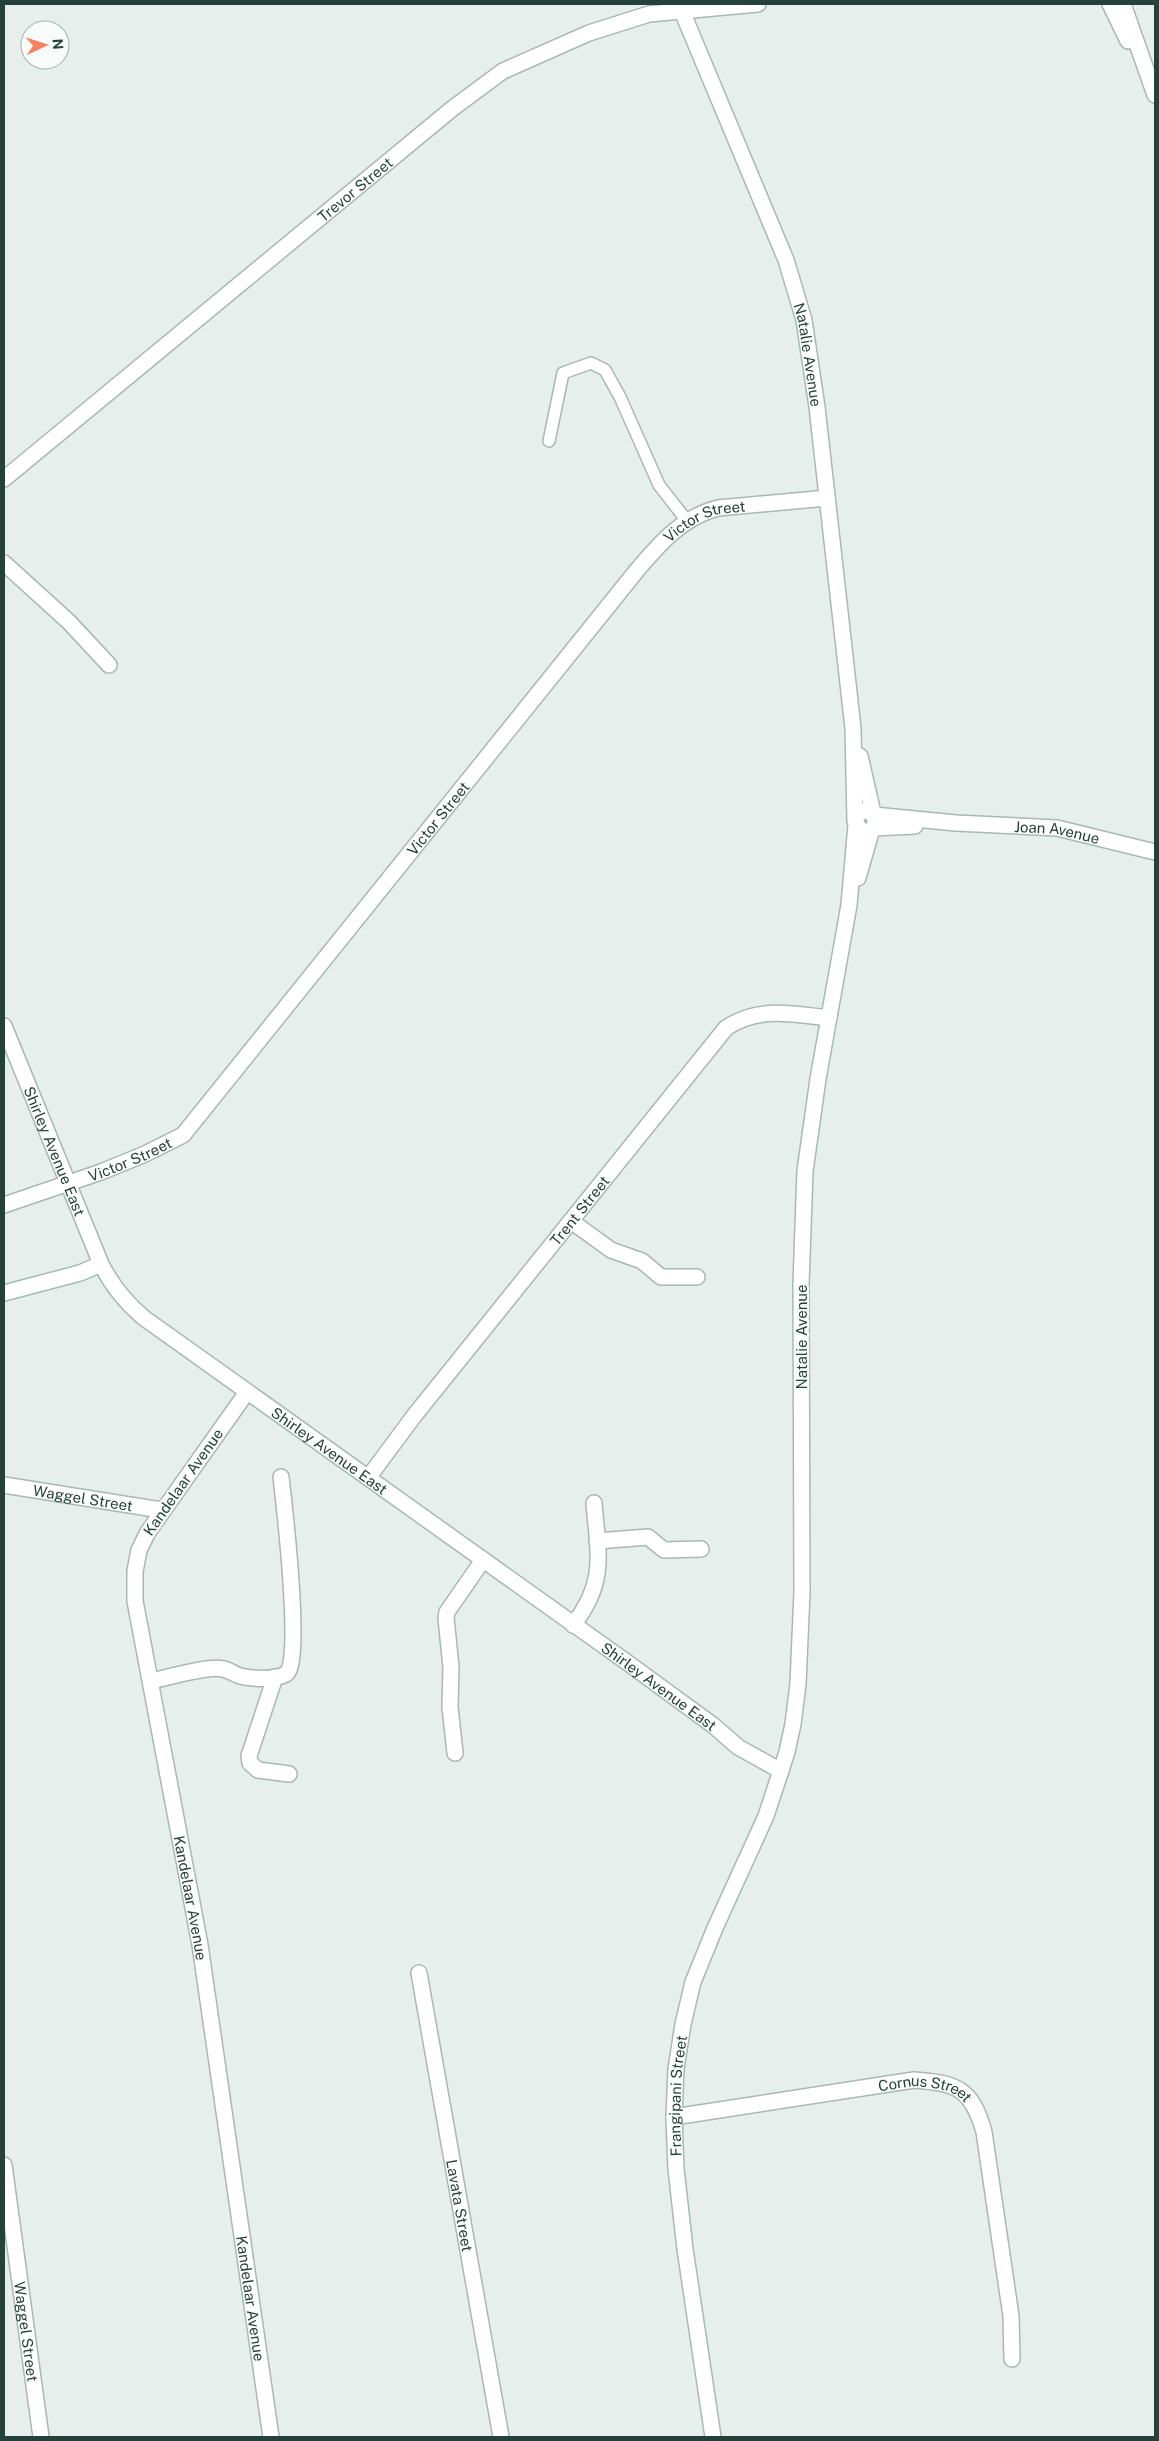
<svg xmlns="http://www.w3.org/2000/svg" width="1159" height="2441" font-family="'Public Sans',sans-serif">
<style>
.lines{fill:none;stroke-linecap:round;stroke-linejoin:round}
.lane-casing{stroke:#a8b8b2;stroke-width:14}
.street-casing{stroke:#a8b8b2;stroke-width:18}
.secondary-casing{stroke:#a4bbb3;stroke-width:18}
.lane{stroke:#fff;stroke-width:11}
.street{stroke:#fff;stroke-width:15}
.secondary{stroke:#fff;stroke-width:15}
.labels{text-anchor:middle;dominant-baseline:central;stroke-width:4.5;stroke-linejoin:round;paint-order:stroke}
.street-label{font-size:15px;fill:#24423a;stroke:#f7fbf9}
</style>
<rect width="100%" height="100%" fill="#e6efeb"/>
<g class="lines">
<!-- lane casing -->
<g class="lane-casing">
<path id="lane" d="M 549,441 L 563,373 L 591,363 L 605,370 L 620,397 L 659,485 L 687,521"/>
</g>
<!-- street casing -->
<g class="street-casing">
<g id="street">
<path d="M 1110,4 L 1128,41"/>
<path d="M 1123,4 L 1155,95"/>
<path id="s1" d="M 4,479 L 453,108 L 503,71 L 589,33 L 649,14 L 758,4"/>
<path d="M 4,563 L 69,622 L 109,665"/>
<path id="s2" d="M 874,815 L 956,823 L 1057,828 L 1155,852"/>
<path d="M 874,828 L 915,826"/>
<path id="s3" d="M 4,1026 L 101,1264"/>
<path id="s4" d="M 4,1205 L 101,1172 L 145,1154 L 183,1135 L 638,569 C 661,542 683,517 718,508 L 827,498"/>
<path d="M 571,1221 L 611,1250 L 642,1261 L 661,1277 L 697,1277"/>
<path id="s5" d="M 247,1392 L 148,1532 L 139,1550 L 135,1571 L 135,1601 L 200,1945 L 271,2437"/>
<path id="s6" d="M 368,1478 L 414,1416 L 726,1028 C 759,1006 792,1014 829,1018"/>
<path id="s7" d="M 4,1485 L 161,1510"/>
<path d="M 597,1541 L 648,1537 L 664,1550 L 701,1549"/>
<path d="M 573,1625 C 607,1582 598,1553 594,1503"/>
<path d="M 275,1677 L 249,1756 L 250,1763 L 258,1770 L 289,1774"/>
<path d="M 151,1681 C 167,1678 209,1665 223,1669 C 229,1670 234,1674 240,1676 C 252,1679 275,1680 286,1674 C 303,1664 284,1503 281,1477"/>
<path d="M 455,1753 L 450,1707 L 451,1667 L 446,1618 L 447,1612 L 483,1560"/>
<path id="s8" d="M 419,1973 L 501,2437"/>
<path id="s9" d="M 674,2117 L 914,2080 C 956,2083 972,2088 984,2132 L 1011,2316 L 1012,2359"/>
<path id="s10" d="M 4,2165 L 41,2437"/>
</g>
</g>
<!-- secondary casing -->
<g class="secondary-casing">
<g id="secondary">
<path id="s11" d="M 679,4 L 786,260 L 804,320 L 817,407 L 853,728 L 855,821 L 861,831 L 869,831 L 874,828 L 876,819 L 869,811 L 862,811 L 856,817"/>
<path d="M 860,756 L 873,813"/>
<path d="M 858,878 L 872,829"/>
<path id="s12" d="M 4,1293 L 80,1273 L 101,1264 C 112,1286 125,1302 144,1318 L 628,1663 L 714,1726 L 738,1747 L 781,1771"/>
<path id="s13" d="M 713,2437 L 685,2249 L 676,2169 L 674,2117 L 676,2069 L 683,2024 L 693,1982 L 715,1928 L 766,1816 L 787,1752 L 793,1724 L 798,1684 L 802,1592 L 801,1284 L 805,1171 L 818,1079 L 849,905 L 856,825"/>
</g>
</g>
<!-- lane -->
<use href="#lane" class="lane"/>
<!-- street -->
<use href="#street" class="street"/>
<!-- secondary -->
<use href="#secondary" class="secondary"/>
</g>
<g class="labels">
<!-- street labels -->
<g class="street-label">
<text stroke="none"><textPath href="#s1" startOffset="455">Trevor Street</textPath></text>
<text stroke="none"><textPath href="#s11" startOffset="375">Natalie Avenue</textPath></text>
<text stroke="none"><textPath href="#s4" startOffset="1004">Victor Street</textPath></text>
<text stroke="none"><textPath href="#s4" startOffset="599">Victor Street</textPath></text>
<text stroke="none"><textPath href="#s2" startOffset="184">Joan Avenue</textPath></text>
<text stroke="none"><textPath href="#s3" startOffset="135">Shirley Avenue East</textPath></text>
<text stroke="none"><textPath href="#s4" startOffset="134">Victor Street</textPath></text>
<text stroke="none"><textPath href="#s6" startOffset="341">Trent Street</textPath></text>
<text transform="translate(801 1337) rotate(-90)">Natalie Avenue</text>
<text stroke="none"><textPath href="#s12" startOffset="399">Shirley Avenue East</textPath></text>
<text transform="translate(183 1482) rotate(-55)">Kandelaar Avenue</text>
<text stroke="none"><textPath href="#s7" startOffset="80">Waggel Street</textPath></text>
<text stroke="none"><textPath href="#s12" startOffset="804">Shirley Avenue East</textPath></text>
<text stroke="none"><textPath href="#s5" startOffset="545">Kandelaar Avenue</textPath></text>
<text stroke="none"><textPath href="#s9" startOffset="255">Cornus Street</textPath></text>
<text stroke="none"><textPath href="#s13" startOffset="344">Frangipani Street</textPath></text>
<text stroke="none"><textPath href="#s8" startOffset="236">Lavata Street</textPath></text>
<text stroke="none"><textPath href="#s5" startOffset="950">Kandelaar Avenue</textPath></text>
<text stroke="none"><textPath href="#s10" startOffset="168">Waggel Street</textPath></text>
</g>
</g>
<!-- border -->
<rect width="1159" height="2441" fill="none" stroke="#24423a" stroke-width="10"/>
<!-- north arrow -->
<g transform="translate(45 45) rotate(86)"><circle r="24" fill="#f7fbf9" stroke="#a3b1ad"/>
<path d="M0-4L9 19L0 12L-9 19Z" fill="#f4845f"/>
<text y="-8" font-size="14" font-weight="bold" text-anchor="middle" fill="#24423a">N</text>
</g>
</svg>
